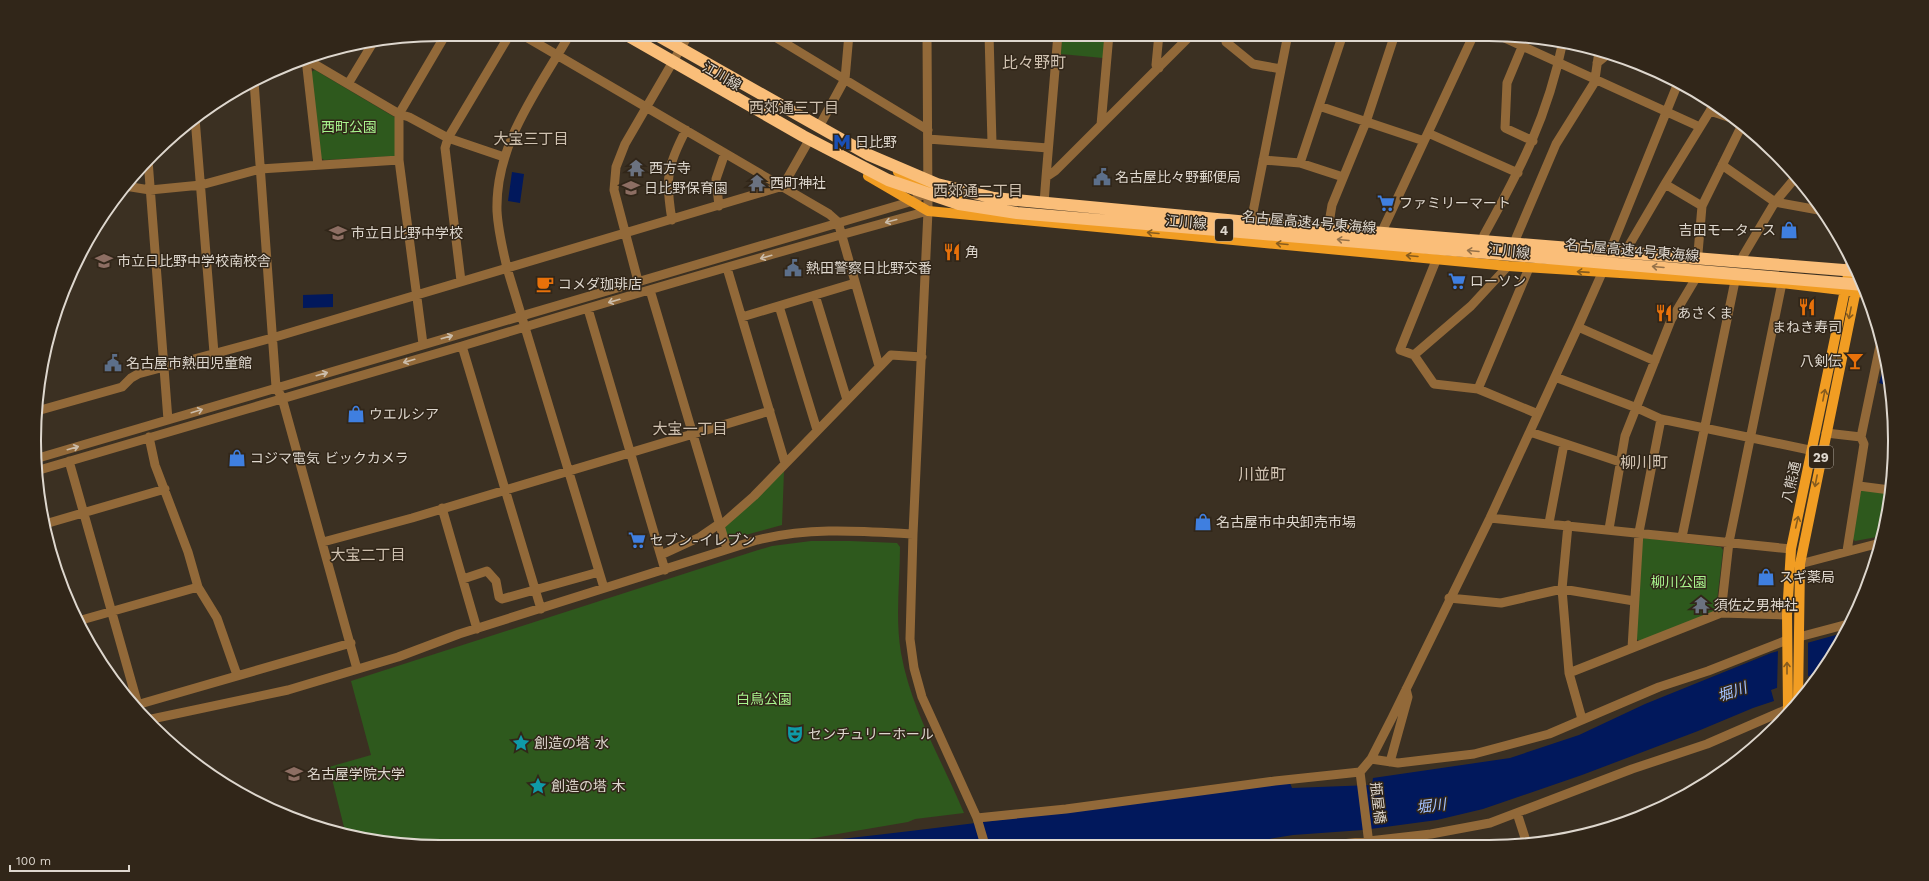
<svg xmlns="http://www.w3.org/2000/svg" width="1929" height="881" font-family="'Work Sans','Noto Sans JP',sans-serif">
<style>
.green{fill:#2e591d}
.water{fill:#01185c}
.pier{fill:#3b3022}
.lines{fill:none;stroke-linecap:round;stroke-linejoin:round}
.minor{stroke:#926939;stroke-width:9}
.major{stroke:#f19d23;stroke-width:10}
.highway-bridge{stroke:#fabe79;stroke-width:12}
.oneway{stroke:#cbbca9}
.oneway2{stroke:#875c1e}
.oneway3{stroke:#967249}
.labels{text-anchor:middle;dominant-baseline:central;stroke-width:3;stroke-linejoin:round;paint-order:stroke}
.shield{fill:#312619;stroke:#aaa298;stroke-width:1}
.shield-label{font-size:13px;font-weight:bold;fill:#ded7ce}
.street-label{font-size:14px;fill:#ded7ce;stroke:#312619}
.park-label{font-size:14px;fill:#a8f48d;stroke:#312619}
.poi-label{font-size:14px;fill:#ded7ce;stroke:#312619;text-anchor:start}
.neighbourhood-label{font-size:15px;fill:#d0c2b1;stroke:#312619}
.water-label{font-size:15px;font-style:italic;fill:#a3c1fe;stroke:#312619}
.quarter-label{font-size:16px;fill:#d0c2b1;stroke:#312619}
.rim{fill:none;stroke:#ded7ce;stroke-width:2}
</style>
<rect width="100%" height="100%" fill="#3b3022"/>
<!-- green -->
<path class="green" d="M 1062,34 L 1105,34 L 1103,58 L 1061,54 Z
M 315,70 L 396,118 L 396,156 L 324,160 L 321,158 L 311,72 Z
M 784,471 L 782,525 L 727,540 L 723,526 Z
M 1864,489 L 1890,493 L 1887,520 L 1882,536 L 1855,541 L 1852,538 L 1861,491 Z
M 1644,538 L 1721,547 L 1723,550 L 1716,609 L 1714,612 L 1640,641 L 1636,639 L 1642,541 Z
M 811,541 L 850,541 L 897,543 L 900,547 C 900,581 895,618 901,653 C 911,710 942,760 964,813 L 915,819 L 908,822 L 767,846 L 440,847 L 361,839 L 332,830 L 344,827 L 329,767 L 371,755 L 351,681 L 755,551 L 772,546 Z"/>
<!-- water -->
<path class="water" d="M 512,172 L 524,174 L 520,203 L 508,201 Z
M 333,294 L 333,307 L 303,308 L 303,295 Z
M 1886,359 L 1887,361 L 1890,386 L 1879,383 Z
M 1843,633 L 1820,672 L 1771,690 L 1774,701 L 1753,708 L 1698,731 L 1582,775 L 1483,809 L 1437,820 L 1363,830 L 1293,835 L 1239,844 L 812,846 L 832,840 C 985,823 1137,802 1290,783 L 1292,788 L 1372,785 L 1373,778 L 1510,758 L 1579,735 L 1645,704 L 1771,653 Z"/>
<!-- pier -->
<path class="pier" d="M 1808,641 L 1808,678 L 1777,690 L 1778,649 Z"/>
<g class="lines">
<!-- minor -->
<path class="minor" d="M 521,34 L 829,214 L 838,222 L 879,366
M 570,34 C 538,90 495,144 497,211 C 498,231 503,250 507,268 L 604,588
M 770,34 L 928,130
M 927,34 L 928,211 L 913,534 L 910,639 L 914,668 L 922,697 L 977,818 L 985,845
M 989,34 L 992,143
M 1159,34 L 1156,65 L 1159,68
M 1233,34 L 1226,42 L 1253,64 L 1281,69
M 1498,35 L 1700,127
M 1522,47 L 1507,83 L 1505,128 L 1533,141
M 304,58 L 399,114 L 409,117 L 448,138 L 504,157
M 306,59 L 318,165
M 1597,63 L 1608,54
M 1595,79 L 1599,51
M 254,81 L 276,387 L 282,398 L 357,669
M 348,84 L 374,41
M 1319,106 L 1424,141
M 1710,111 L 1734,119
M 195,118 L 214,353
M 820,125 L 845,79 L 849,34
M 1101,125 L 1109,34
M 1428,133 L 1518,173
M 928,139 L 1048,148
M 148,160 L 168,420
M 1263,160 L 1300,163 L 1343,177
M 1300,163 L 1343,34
M 1722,165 L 1775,202 L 1824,211
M 1046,177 L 1058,34
M 1665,184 L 1702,206
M 125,186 L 150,190 L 201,185 L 260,169 L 399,160
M 1044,203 L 1046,177 L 1055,171 L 1192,34
M 719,206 L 716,179 L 725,153
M 1252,217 L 1288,34
M 672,220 C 665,179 667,166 686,130
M 1329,223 L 1332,205 L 1366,122 L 1395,34
M 1384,227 L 1474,34
M 1484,235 C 1520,170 1548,116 1563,41
M 1516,238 L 1556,144 L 1596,80
M 1628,247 L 1665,184 L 1710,111 L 1714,102
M 1698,253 L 1702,206 L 1742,125
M 1743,256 L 1775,202 L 1796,177
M 1437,258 L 1400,350 L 1414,355 L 1434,384 L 1478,389 L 1529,268
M 727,268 L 785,463
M 461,281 L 445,148 L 448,138 L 510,34
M 638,281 L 614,190 L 616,167 L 625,144 L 689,34
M 650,290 L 727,549
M 815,295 L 847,400
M 779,306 L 817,430
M 588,309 L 665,570
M 742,317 L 855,283
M 1578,327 L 1655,361
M 423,344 L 399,160 L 399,114 L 446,34
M 462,346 L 541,609
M 1414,355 L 1471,306 L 1508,266
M 1555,377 L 1637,408 L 1661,419 L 1819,452
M 1478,389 L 1538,414
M 37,411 L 122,387 L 131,378 L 138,374 L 272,338 L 783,186 L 808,142
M 1530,432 L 1620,462
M 1826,433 L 1861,437
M 149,437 L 155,465 L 188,552 L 198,587 L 217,618 L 237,675
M 35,459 L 913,201 L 928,190
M 69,461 L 138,705
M 36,471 C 178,429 320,388 462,346 C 617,299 772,253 928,211
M 1859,486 L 1890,490
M 442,508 L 477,629
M 1490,518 L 1791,549
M 1549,523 L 1564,444
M 45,524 L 165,489
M 1568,525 L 1562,589 L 1569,673 L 1582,719
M 720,526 L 754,496 L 891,355 L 922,357
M 1609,529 L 1625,436 L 1671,320 L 1696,278
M 1682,537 L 1735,281
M 323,542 L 412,518 L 770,411
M 1847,551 L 1864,444 L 1861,437 L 1881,341
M 661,555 L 700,537 L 719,524
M 1800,564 L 1880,543
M 463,579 L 487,571 L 496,581 L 499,597 L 502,599 L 599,572
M 1449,598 L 1501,603 L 1562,589 L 1634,601
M 1721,613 L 1729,542 L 1782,283
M 78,621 L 198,587
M 1799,637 L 1848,624
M 1632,648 L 1639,532 L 1661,419
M 1569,673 L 1721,613 L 1787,615
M 133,706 L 351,643
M 147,720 L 288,690 L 398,657 L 459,634 L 757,540 C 811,527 858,531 913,534
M 1371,759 L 1398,763 L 1474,754 L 1549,734 L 1659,687 L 1708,671 L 1787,640
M 1390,762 L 1408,697 L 1406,689
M 1360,772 L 1369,844
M 1517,813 L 1527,844
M 977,818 L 1066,809 L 1275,781 L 1360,772 L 1371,759 L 1392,718 L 1490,518 L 1578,327 L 1602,273 L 1612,246 L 1678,83
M 1342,844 L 1431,834 L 1490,823 L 1632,769 L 1707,744 L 1792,707"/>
<!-- major -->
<path class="major" d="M 898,172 L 928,190 L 959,194
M 868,176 L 928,211 L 1508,266 L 1782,283 L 1867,293
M 1798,701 L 1800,564 L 1859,275
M 1788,711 L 1787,615 L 1791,549 L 1851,261"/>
<!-- highway-bridge -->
<path class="highway-bridge" d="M 625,34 L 803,136 L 888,180 L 959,204 L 1017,213 L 1864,285
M 655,34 L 869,155 L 937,184 L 994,198 L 1259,223 L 1856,271"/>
</g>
<!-- one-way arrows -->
<defs><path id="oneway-shaft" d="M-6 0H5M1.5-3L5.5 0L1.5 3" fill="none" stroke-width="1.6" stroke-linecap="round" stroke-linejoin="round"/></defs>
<g class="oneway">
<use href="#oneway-shaft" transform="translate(891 221) rotate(165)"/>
<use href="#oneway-shaft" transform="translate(766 257) rotate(164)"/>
<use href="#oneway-shaft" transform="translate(614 301) rotate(164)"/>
<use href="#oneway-shaft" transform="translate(447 337) rotate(-16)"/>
<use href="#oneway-shaft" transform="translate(409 361) rotate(164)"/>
<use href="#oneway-shaft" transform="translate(322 374) rotate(-16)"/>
<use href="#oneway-shaft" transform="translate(197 411) rotate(-17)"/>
<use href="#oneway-shaft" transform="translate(73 448) rotate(-16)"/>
</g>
<g class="oneway2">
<use href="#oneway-shaft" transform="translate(1153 233) rotate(-175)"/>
<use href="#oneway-shaft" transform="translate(1282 244) rotate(-175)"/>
<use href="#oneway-shaft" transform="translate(1412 256) rotate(-175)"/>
<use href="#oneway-shaft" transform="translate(1583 272) rotate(-176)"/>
<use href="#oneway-shaft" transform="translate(1850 313) rotate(101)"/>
<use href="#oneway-shaft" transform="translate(1824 395) rotate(-79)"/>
<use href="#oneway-shaft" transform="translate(1816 481) rotate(101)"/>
<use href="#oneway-shaft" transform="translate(1797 522) rotate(-77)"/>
<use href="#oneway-shaft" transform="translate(1787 668) rotate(-90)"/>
</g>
<g class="oneway3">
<use href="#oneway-shaft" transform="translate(1343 240) rotate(-175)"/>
<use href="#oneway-shaft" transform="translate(1473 251) rotate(-175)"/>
<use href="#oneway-shaft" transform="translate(1658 267) rotate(-175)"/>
</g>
<!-- icons -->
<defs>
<g id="metro-bare" transform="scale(1.38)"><path d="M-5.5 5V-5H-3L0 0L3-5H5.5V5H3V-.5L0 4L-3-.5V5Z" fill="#1a4fb4" stroke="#312619" stroke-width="2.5" paint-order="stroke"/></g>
<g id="temple-bare" transform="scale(1.38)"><path d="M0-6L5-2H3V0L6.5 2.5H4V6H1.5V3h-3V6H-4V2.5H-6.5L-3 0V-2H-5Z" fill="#6b7280" stroke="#312619" stroke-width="2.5" paint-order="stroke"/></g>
<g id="civic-bare" transform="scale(1.38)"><path d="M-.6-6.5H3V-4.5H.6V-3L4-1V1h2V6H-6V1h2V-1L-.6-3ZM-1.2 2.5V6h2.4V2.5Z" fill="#5c6f8a" stroke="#312619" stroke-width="2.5" paint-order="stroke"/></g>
<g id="school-bare" transform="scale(1.38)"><path d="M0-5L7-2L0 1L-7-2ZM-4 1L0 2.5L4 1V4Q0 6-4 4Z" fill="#8d6e63" stroke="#312619" stroke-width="2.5" paint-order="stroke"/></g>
<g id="supermarket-bare" transform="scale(1.38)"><path d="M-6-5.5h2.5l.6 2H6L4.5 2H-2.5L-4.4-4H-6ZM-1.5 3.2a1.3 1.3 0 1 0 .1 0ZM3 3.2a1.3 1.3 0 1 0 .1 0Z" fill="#3f7fe0" stroke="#312619" stroke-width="2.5" paint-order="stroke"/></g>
<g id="shop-bare" transform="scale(1.38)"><path d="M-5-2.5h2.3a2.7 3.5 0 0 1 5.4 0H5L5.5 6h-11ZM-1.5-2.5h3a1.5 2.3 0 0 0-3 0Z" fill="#3f7fe0" stroke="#312619" stroke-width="2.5" paint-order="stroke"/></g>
<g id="restaurant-bare" transform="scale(1.38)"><path d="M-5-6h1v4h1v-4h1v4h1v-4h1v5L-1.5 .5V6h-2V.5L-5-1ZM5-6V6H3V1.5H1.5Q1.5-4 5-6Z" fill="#e8710a" stroke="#312619" stroke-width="2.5" paint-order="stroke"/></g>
<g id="cafe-bare" transform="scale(1.38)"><path d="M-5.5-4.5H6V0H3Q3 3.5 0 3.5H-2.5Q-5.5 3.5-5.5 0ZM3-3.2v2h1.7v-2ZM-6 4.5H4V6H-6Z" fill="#e8710a" stroke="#312619" stroke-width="2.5" paint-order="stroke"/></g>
<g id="bar-bare" transform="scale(1.38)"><path d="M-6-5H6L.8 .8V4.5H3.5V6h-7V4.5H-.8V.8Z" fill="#e8710a" stroke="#312619" stroke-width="2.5" paint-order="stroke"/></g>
<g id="theatre-bare" transform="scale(1.38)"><path d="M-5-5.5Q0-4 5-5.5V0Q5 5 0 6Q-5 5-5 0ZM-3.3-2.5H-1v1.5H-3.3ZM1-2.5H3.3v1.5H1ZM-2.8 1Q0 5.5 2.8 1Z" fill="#0f9aa8" stroke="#312619" stroke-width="2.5" paint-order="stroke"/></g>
<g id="sight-bare" transform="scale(1.38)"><path d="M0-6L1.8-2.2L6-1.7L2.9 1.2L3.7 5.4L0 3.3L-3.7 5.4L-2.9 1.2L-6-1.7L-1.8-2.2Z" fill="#0f9aa8" stroke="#312619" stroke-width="2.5" paint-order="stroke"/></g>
<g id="university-bare" transform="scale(1.38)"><path d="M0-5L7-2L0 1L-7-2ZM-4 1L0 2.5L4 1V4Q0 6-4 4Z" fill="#8d6e63" stroke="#312619" stroke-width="2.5" paint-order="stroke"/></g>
</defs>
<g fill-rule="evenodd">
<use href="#metro-bare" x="842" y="142"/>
<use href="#temple-bare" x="636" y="168"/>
<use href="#civic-bare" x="1102" y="177"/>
<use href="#temple-bare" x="757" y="183"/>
<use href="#school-bare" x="631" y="188"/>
<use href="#supermarket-bare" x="1386" y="203"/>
<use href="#shop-bare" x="1789" y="230"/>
<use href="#school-bare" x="338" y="233"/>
<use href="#restaurant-bare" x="952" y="252"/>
<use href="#school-bare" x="104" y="261"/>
<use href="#civic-bare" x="793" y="268"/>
<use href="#supermarket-bare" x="1457" y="281"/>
<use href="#cafe-bare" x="545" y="284"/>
<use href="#restaurant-bare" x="1807" y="307"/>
<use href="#restaurant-bare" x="1664" y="313"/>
<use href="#bar-bare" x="1855" y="361"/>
<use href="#civic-bare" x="113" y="363"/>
<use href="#shop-bare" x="356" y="414"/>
<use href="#shop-bare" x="237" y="458"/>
<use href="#shop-bare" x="1203" y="522"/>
<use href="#supermarket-bare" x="637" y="540"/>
<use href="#shop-bare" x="1766" y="577"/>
<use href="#temple-bare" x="1701" y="605"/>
<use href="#theatre-bare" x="795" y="734"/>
<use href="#sight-bare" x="521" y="743"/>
<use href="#university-bare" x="294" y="774"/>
<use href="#sight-bare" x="538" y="786"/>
</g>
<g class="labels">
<!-- shield labels -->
<g class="shield">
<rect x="1215" y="219" width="18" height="22" rx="3"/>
<rect x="1809" y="446" width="24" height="22" rx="3"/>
</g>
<g class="shield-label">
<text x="1224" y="230">4</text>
<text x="1821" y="457">29</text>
</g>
<!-- street labels -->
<g class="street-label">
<text transform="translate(722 76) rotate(30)">江川線</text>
<text transform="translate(1186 222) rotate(5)">江川線</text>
<text transform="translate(1309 222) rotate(5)">名古屋高速4号東海線</text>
<text transform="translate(1632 250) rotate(5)">名古屋高速4号東海線</text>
<text transform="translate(1509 251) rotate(6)">江川線</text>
<text transform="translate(1791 482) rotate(-77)">八熊通</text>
<text transform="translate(1378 803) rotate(83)">瓶屋橋</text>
</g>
<!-- park labels -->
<g class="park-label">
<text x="349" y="127">西町公園</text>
<text x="1679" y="582">柳川公園</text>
<text x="764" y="699">白鳥公園</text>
</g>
<!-- poi labels -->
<g class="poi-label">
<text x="855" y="142">日比野</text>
<text x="649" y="168">西方寺</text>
<text x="1115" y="177">名古屋比々野郵便局</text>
<text x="770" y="183">西町神社</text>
<text x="644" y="188">日比野保育園</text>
<text x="1399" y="203">ファミリーマート</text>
<text x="1776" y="230" text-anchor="end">吉田モータース</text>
<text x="351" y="233">市立日比野中学校</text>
<text x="965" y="252">角</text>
<text x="117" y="261">市立日比野中学校南校舎</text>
<text x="806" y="268">熱田警察日比野交番</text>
<text x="1470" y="281">ローソン</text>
<text x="558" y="284">コメダ珈琲店</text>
<text x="1677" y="313">あさくま</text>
<text x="1807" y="327" text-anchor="middle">まねき寿司</text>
<text x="1842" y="361" text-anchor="end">八剣伝</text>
<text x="126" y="363">名古屋市熱田児童館</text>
<text x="369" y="414">ウエルシア</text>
<text x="250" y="458">コジマ電気 ビックカメラ</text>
<text x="1216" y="522">名古屋市中央卸売市場</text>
<text x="650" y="540">セブン-イレブン</text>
<text x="1779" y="577">スギ薬局</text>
<text x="1714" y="605">須佐之男神社</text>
<text x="808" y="734">センチュリーホール</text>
<text x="534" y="743">創造の塔 水</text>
<text x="307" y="774">名古屋学院大学</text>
<text x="551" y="786">創造の塔 木</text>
</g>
<!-- neighbourhood labels -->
<g class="neighbourhood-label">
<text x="794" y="108">西郊通三丁目</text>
<text x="531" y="139">大宝三丁目</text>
<text x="978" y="191">西郊通二丁目</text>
<text x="690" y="429">大宝一丁目</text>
<text x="368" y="555">大宝二丁目</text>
</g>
<!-- water labels -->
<g class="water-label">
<text transform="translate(1732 692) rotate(-19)">堀川</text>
<text transform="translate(1431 806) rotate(-7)">堀川</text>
</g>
<!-- quarter labels -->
<g class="quarter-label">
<text x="1034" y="62">比々野町</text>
<text x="1644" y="462">柳川町</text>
<text x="1262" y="474">川並町</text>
</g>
</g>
<!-- crop -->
<path d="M0 0H1929V881H0ZM440 41H1489A399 399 0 0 1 1888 440V441A399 399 0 0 1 1489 840H440A399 399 0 0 1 41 441V440A399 399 0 0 1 440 41Z" fill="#312619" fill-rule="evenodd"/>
<path class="rim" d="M440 41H1489A399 399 0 0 1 1888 440V441A399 399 0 0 1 1489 840H440A399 399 0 0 1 41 441V440A399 399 0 0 1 440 41Z"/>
<!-- scale -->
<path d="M10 865v6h119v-6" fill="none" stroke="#ded7ce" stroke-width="2"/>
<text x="16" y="865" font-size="12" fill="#ded7ce" stroke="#312619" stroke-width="3" paint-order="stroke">100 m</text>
</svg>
